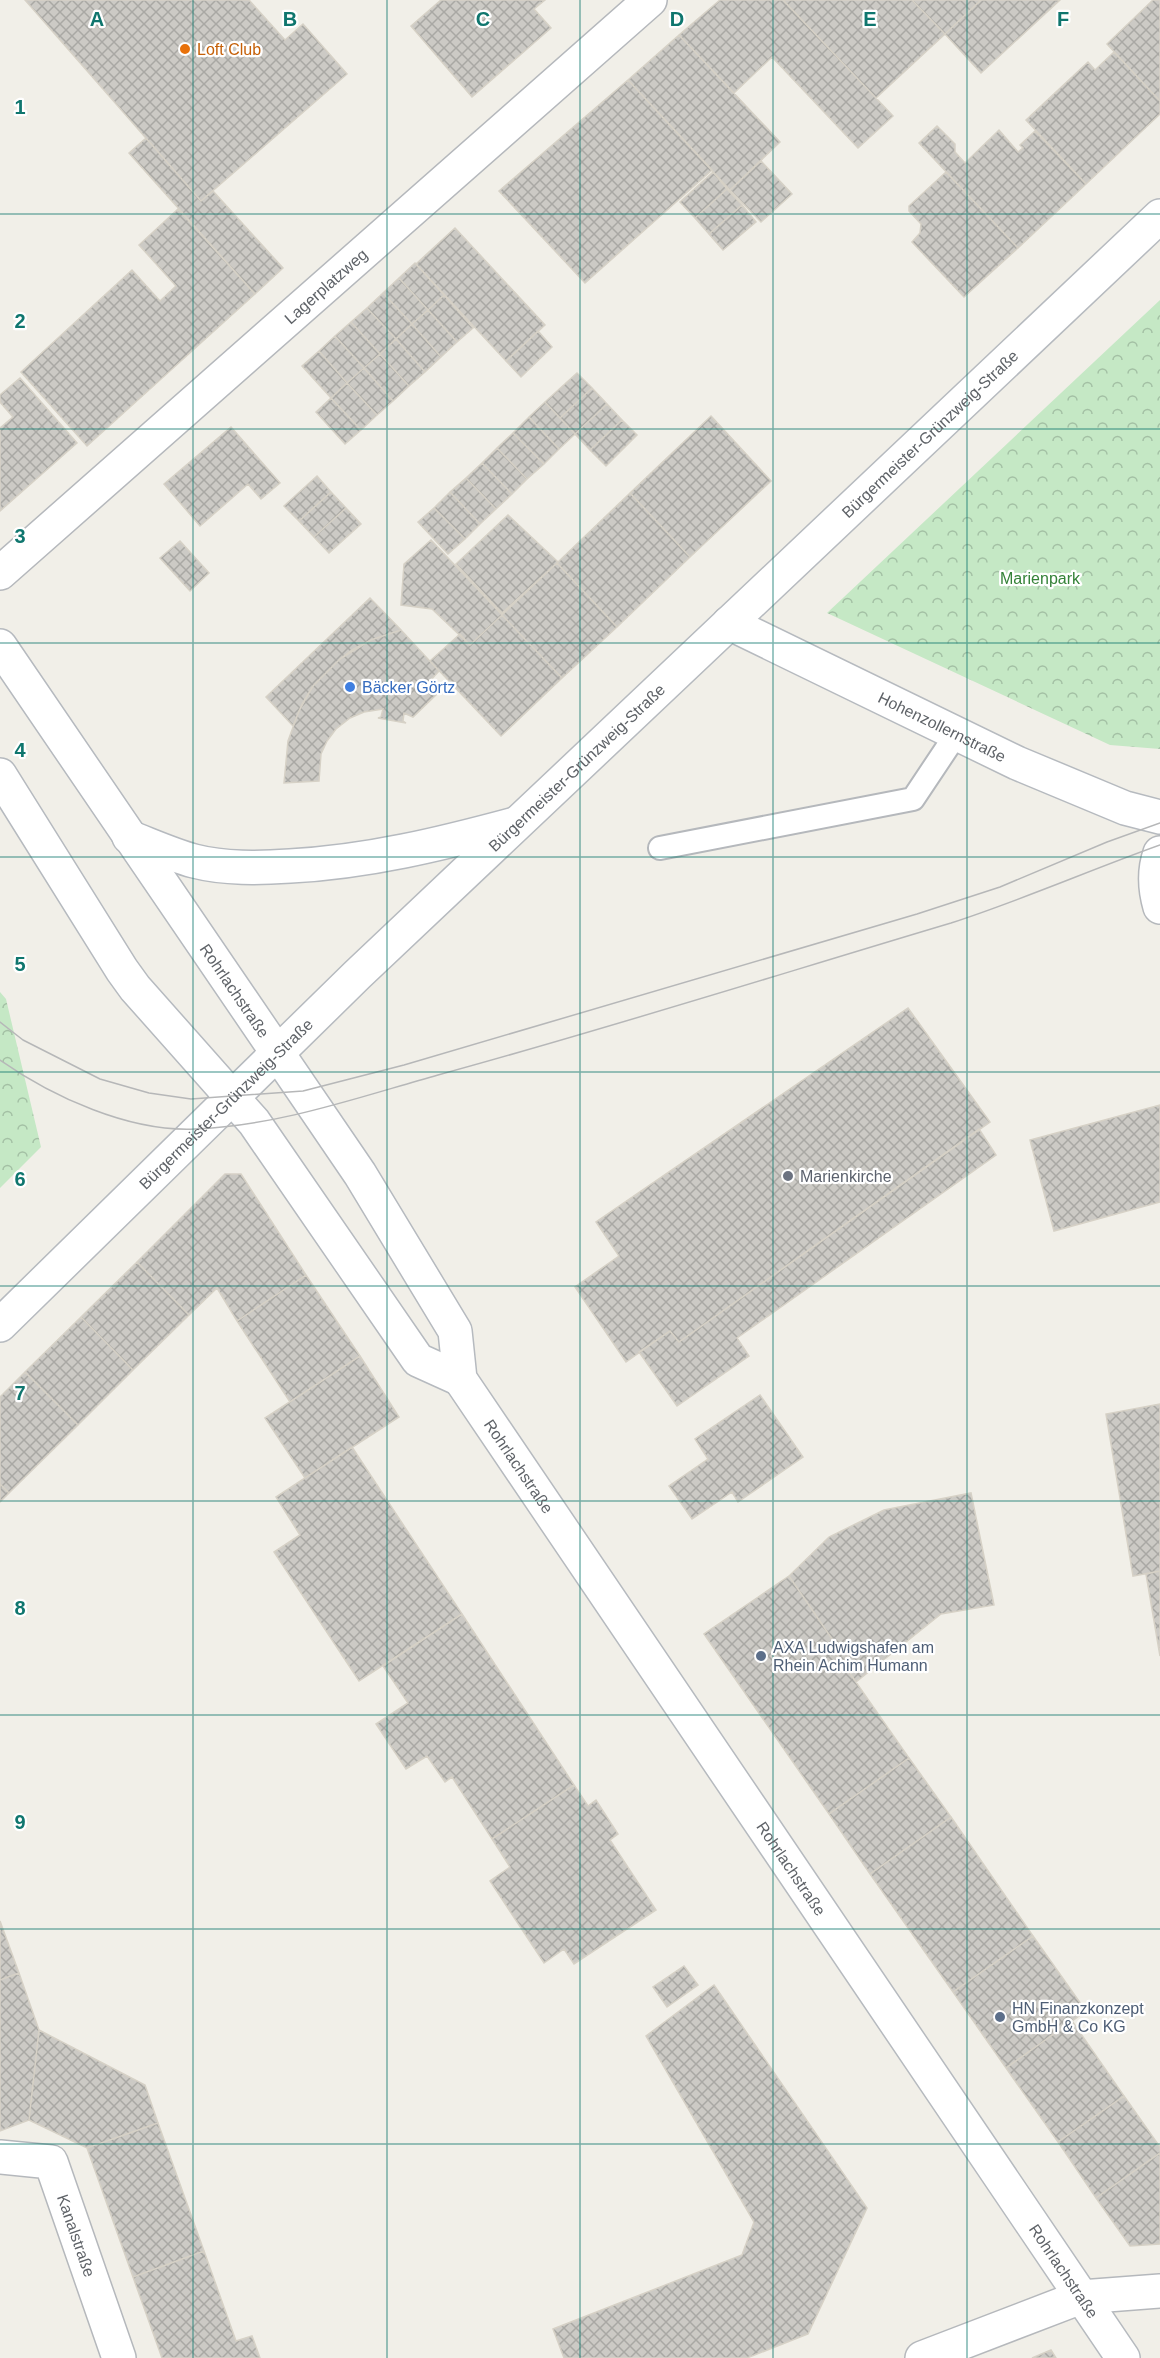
<svg xmlns="http://www.w3.org/2000/svg" width="1160" height="2358" font-family="Arial,sans-serif">
<style>
.forest{fill:url(#forest-crowns)}
.building{fill:url(#building-cross-hatch);stroke:#d6d1c6;stroke-width:1.5}
.lines{fill:none;stroke-linecap:round;stroke-linejoin:round}
.lane-casing{stroke:#b5b8bc;stroke-width:26}
.street-casing{stroke:#b5b8bc;stroke-width:36}
.secondary-casing{stroke:#b6babf;stroke-width:36}
.lane{stroke:#fff;stroke-width:22}
.street{stroke:#fff;stroke-width:33}
.secondary{stroke:#fff;stroke-width:33}
.tram{stroke:#b6b7b8;stroke-width:1.5}
.grid{fill:none;stroke:#0f766e;stroke-width:1.5;stroke-opacity:0.55}
.food-dot{fill:#e8710a;stroke:#fff;stroke-width:2}
.shop-dot{fill:#3f7fe0;stroke:#fff;stroke-width:2}
.worship-dot{fill:#6b7280;stroke:#fff;stroke-width:2}
.service-dot{fill:#5c6f8a;stroke:#fff;stroke-width:2}
.labels{text-anchor:middle;dominant-baseline:central;stroke-width:4.5;stroke-linejoin:round;paint-order:stroke}
.food-label{font-size:16px;fill:#c56008;stroke:#fff;text-anchor:start}
.street-label{font-size:16px;fill:#5f6368;stroke:#fff}
.park-label{font-size:16px;fill:#348238;stroke:#fff}
.shop-label{font-size:16px;fill:#366cbe;stroke:#fff;text-anchor:start}
.worship-label{font-size:16px;fill:#5b616d;stroke:#fff;text-anchor:start}
.service-label{font-size:16px;fill:#4e5e75;stroke:#fff;text-anchor:start}
.grid-label{font-size:20px;text-anchor:middle;font-weight:bold;fill:#0f766e;stroke:#fff;stroke-width:4.5;stroke-linejoin:round;paint-order:stroke}
</style>
<defs>
<pattern id="forest-crowns" width="20" height="18" patternUnits="userSpaceOnUse" patternTransform="scale(1.5)"><rect width="20" height="18" fill="#c5e8c5"/><path d="M2 6a3 3 0 1 1 6 0M12 15a3 3 0 1 1 6 0" fill="none" stroke="#a3c0a4"/></pattern>
<pattern id="building-cross-hatch" width="8" height="8" patternUnits="userSpaceOnUse" patternTransform="scale(1.5)"><rect width="8" height="8" fill="#cccac5"/><path d="M0 0l8 8M0 8l8-8" fill="none" stroke="#a9a8a4"/></pattern>
</defs>
<rect width="100%" height="100%" fill="#f1efe8"/>
<!-- forest -->
<path class="forest" d="M 1160,300 L 1160,749 L 1110,745 L 827,613 Z
M 0,992 L 6,999 L 41,1147 L 0,1188 Z"/>
<!-- building -->
<path class="building" d="M 25,0 L 249,0 L 285,40 L 303,24 L 347,74 L 201,201 Z
M 441,0 L 545,0 L 534,9 L 551,28 L 472,97 L 411,26 Z
M 720,0 L 783,0 L 893,116 L 858,148 L 772,57 L 734,93 L 679,35 Z
M 783,0 L 912,0 L 945,34 L 876,98 Z
M 912,0 L 981,0 L 945,34 Z
M 981,0 L 1060,0 L 981,73 L 945,34 Z
M 1153,0 L 1160,0 L 1160,101 L 1107,44 Z
M 679,35 L 780,142 L 730,190 L 628,80 Z
M 1114,52 L 1160,101 L 1160,114 L 1086,184 L 1026,120 L 1088,62 L 1095,70 Z
M 628,80 L 712,170 L 585,283 L 499,191 Z
M 937,126 L 955,144 L 955,152 L 965,163 L 999,130 L 1018,152 L 1023,148 L 1020,145 L 1035,131 L 1086,184 L 1018,248 L 919,143 Z
M 146,138 L 201,201 L 213,191 L 283,268 L 255,294 L 129,153 Z
M 761,161 L 792,194 L 761,222 L 730,190 Z
M 713,172 L 727,189 L 695,218 L 680,202 Z
M 946,172 L 1018,248 L 964,297 L 912,242 L 920,233 L 921,224 L 909,211 L 909,206 Z
M 727,189 L 742,205 L 709,234 L 695,218 Z
M 742,205 L 756,222 L 723,250 L 709,234 Z
M 178,209 L 255,294 L 87,446 L 21,372 L 132,270 L 160,301 L 176,286 L 139,245 Z
M 455,228 L 545,325 L 506,361 L 416,264 Z
M 415,263 L 444,295 L 428,310 L 399,278 Z
M 399,278 L 428,310 L 412,324 L 383,293 Z
M 383,293 L 412,324 L 396,339 L 367,308 Z
M 444,295 L 473,328 L 457,342 L 428,310 Z
M 367,308 L 396,339 L 380,354 L 351,322 Z
M 428,310 L 457,342 L 441,357 L 412,324 Z
M 351,322 L 380,354 L 364,368 L 335,336 Z
M 412,324 L 441,357 L 425,372 L 396,339 Z
M 538,331 L 552,347 L 521,377 L 506,361 Z
M 335,336 L 364,368 L 347,383 L 319,351 Z
M 396,339 L 425,372 L 409,386 L 380,354 Z
M 319,351 L 347,383 L 331,398 L 302,366 Z
M 380,354 L 409,386 L 393,401 L 364,368 Z
M 364,368 L 393,401 L 377,415 L 347,383 Z
M 577,373 L 592,388 L 560,418 L 545,402 Z
M 20,378 L 77,443 L 0,511 L 0,428 L 13,417 L 0,402 L 0,395 Z
M 347,383 L 377,415 L 361,430 L 331,398 Z
M 592,388 L 607,404 L 575,434 L 560,418 Z
M 331,398 L 361,430 L 345,444 L 316,412 Z
M 545,402 L 575,434 L 559,449 L 529,417 Z
M 607,404 L 622,420 L 590,450 L 575,434 Z
M 711,416 L 771,481 L 690,557 L 630,493 Z
M 529,417 L 559,449 L 544,464 L 513,433 Z
M 622,420 L 637,435 L 606,466 L 590,450 Z
M 231,427 L 280,483 L 261,499 L 248,484 L 200,526 L 164,484 Z
M 513,433 L 544,464 L 527,479 L 497,448 Z
M 497,448 L 527,479 L 512,494 L 482,463 Z
M 482,463 L 512,494 L 496,509 L 466,478 Z
M 317,476 L 331,492 L 299,521 L 284,506 Z
M 466,478 L 496,509 L 480,524 L 450,492 Z
M 331,492 L 346,508 L 314,537 L 299,521 Z
M 450,492 L 480,524 L 465,539 L 434,508 Z
M 630,493 L 690,557 L 617,627 L 557,563 Z
M 346,508 L 361,524 L 329,553 L 314,537 Z
M 434,508 L 465,539 L 448,554 L 418,522 Z
M 508,515 L 558,562 L 502,613 L 456,564 Z
M 431,540 L 502,615 L 470,645 L 432,609 L 401,605 L 404,564 Z
M 180,541 L 209,573 L 190,591 L 160,558 Z
M 557,563 L 617,627 L 562,678 L 502,615 Z
M 370,598 L 401,630 L 371,640 L 340,659 L 313,686 L 302,704 L 293,726 L 266,697 Z
M 502,615 L 562,678 L 501,736 L 430,661 L 460,634 L 470,645 Z
M 401,630 L 439,671 L 428,683 L 438,693 L 413,717 L 404,713 L 403,721 L 406,723 L 378,718 L 381,717 L 383,709 L 364,712 L 350,718 L 336,729 L 327,741 L 321,754 L 319,781 L 284,783 L 288,741 L 299,711 L 313,686 L 340,659 L 352,650 L 371,640 Z
M 908,1008 L 990,1122 L 679,1342 L 670,1331 L 626,1362 L 575,1287 L 619,1256 L 596,1222 Z
M 1160,1105 L 1160,1202 L 1054,1231 L 1030,1140 Z
M 979,1129 L 996,1155 L 737,1338 L 749,1356 L 677,1406 L 639,1352 L 670,1331 L 679,1342 Z
M 225,1174 L 241,1174 L 306,1275 L 237,1321 L 217,1288 L 189,1315 L 137,1262 Z
M 137,1262 L 189,1315 L 133,1370 L 81,1317 Z
M 306,1275 L 360,1356 L 290,1402 L 237,1321 Z
M 81,1317 L 133,1370 L 78,1425 L 25,1372 Z
M 360,1356 L 399,1417 L 305,1478 L 265,1418 Z
M 25,1372 L 78,1425 L 9,1493 L 0,1484 L 0,1397 Z
M 760,1395 L 803,1457 L 738,1502 L 732,1492 L 692,1519 L 669,1486 L 708,1459 L 695,1439 Z
M 1160,1404 L 1160,1571 L 1133,1576 L 1106,1414 Z
M 352,1447 L 462,1614 L 359,1681 L 274,1552 L 300,1535 L 276,1497 Z
M 0,1484 L 9,1493 L 0,1502 Z
M 971,1493 L 994,1605 L 941,1614 L 856,1682 L 837,1655 L 841,1652 L 789,1576 L 829,1537 L 884,1510 Z
M 1160,1571 L 1160,1656 L 1146,1574 Z
M 789,1576 L 841,1652 L 837,1655 L 909,1758 L 829,1814 L 704,1634 Z
M 462,1614 L 574,1785 L 492,1839 L 452,1777 L 445,1782 L 427,1756 L 406,1769 L 376,1724 L 408,1703 L 383,1666 Z
M 909,1758 L 951,1817 L 870,1874 L 829,1814 Z
M 574,1785 L 588,1806 L 596,1800 L 618,1834 L 610,1840 L 656,1910 L 574,1964 L 564,1949 L 544,1963 L 490,1881 L 510,1867 L 492,1839 Z
M 951,1817 L 1033,1936 L 953,1992 L 870,1874 Z
M 0,1921 L 19,1973 L 0,1980 Z
M 1033,1936 L 1086,2011 L 1006,2068 L 953,1992 Z
M 684,1966 L 698,1985 L 667,2007 L 653,1987 Z
M 19,1973 L 39,2030 L 29,2120 L 0,2131 L 0,1980 Z
M 714,1985 L 867,2208 L 808,2334 L 747,2358 L 564,2358 L 553,2329 L 742,2255 L 754,2222 L 646,2036 Z
M 1072,2021 L 1124,2096 L 1058,2142 L 1006,2068 Z
M 39,2030 L 145,2085 L 158,2123 L 87,2148 L 29,2120 Z
M 1124,2096 L 1160,2147 L 1160,2153 L 1096,2198 L 1058,2142 Z
M 158,2123 L 204,2251 L 133,2277 L 87,2148 Z
M 1160,2153 L 1160,2244 L 1130,2246 L 1096,2198 Z
M 204,2251 L 236,2341 L 252,2336 L 260,2358 L 162,2358 L 133,2277 Z
M 1051,2350 L 1056,2358 L 1032,2358 Z"/>
<g class="lines">
<!-- lane casing -->
<g class="lane-casing">
<path id="lane" d="M 660,848 L 913,799 L 957,733"/>
</g>
<!-- street casing -->
<g class="street-casing">
<g id="street">
<path id="s1" d="M 0,573 L 650,0"/>
<path d="M 1160,853 C 1154,870 1155,890 1160,907"/>
<path id="s2" d="M 0,2157 L 51,2162 L 119,2358"/>
<path d="M 922,2358 L 1081,2297 L 1160,2291"/>
</g>
</g>
<!-- secondary casing -->
<g class="secondary-casing">
<g id="secondary">
<path id="s3" d="M 729,623 L 1017,763 L 1125,808 L 1160,817"/>
<path id="s4" d="M 0,646 L 360,1174 L 455,1331 L 460,1379 L 1123,2358"/>
<path d="M 0,775 L 122,970 L 135,988 L 254,1122 L 418,1360 L 460,1379"/>
<path d="M 129,837 C 150,845 172,855 194,861 C 225,869 259,868 290,866 C 367,862 441,844 515,824"/>
<path id="s5" d="M 0,1325 L 357,975 L 1160,216"/>
</g>
</g>
<!-- lane -->
<use href="#lane" class="lane"/>
<!-- street -->
<use href="#street" class="street"/>
<!-- secondary -->
<use href="#secondary" class="secondary"/>
<!-- tram -->
<path class="tram" d="M 0,1022 L 23,1040 L 100,1079 L 149,1093 L 191,1099 L 303,1091 L 404,1065 L 917,914 L 1000,887 L 1107,842 L 1160,823
M 0,1060 C 53,1097 129,1132 195,1129 C 278,1126 359,1097 438,1075 C 610,1028 780,974 951,923 C 1022,900 1090,870 1160,845"/>
</g>
<!-- grid -->
<path class="grid" d="M 193,0 L 193,2358M 387,0 L 387,2358M 580,0 L 580,2358M 773,0 L 773,2358M 967,0 L 967,2358M 0,214 L 1160,214M 0,429 L 1160,429M 0,643 L 1160,643M 0,857 L 1160,857M 0,1072 L 1160,1072M 0,1286 L 1160,1286M 0,1501 L 1160,1501M 0,1715 L 1160,1715M 0,1929 L 1160,1929M 0,2144 L 1160,2144"/>
<!-- markers -->
<circle class="food-dot" cx="185" cy="49" r="6"/>
<circle class="shop-dot" cx="350" cy="687" r="6"/>
<circle class="worship-dot" cx="788" cy="1176" r="6"/>
<g class="service-dot">
<circle cx="761" cy="1656" r="6"/>
<circle cx="1000" cy="2017" r="6"/>
</g>
<g class="labels">
<!-- food labels -->
<g class="food-label">
<text x="197" y="49">Loft Club</text>
</g>
<!-- street labels -->
<g class="street-label">
<text stroke="none"><textPath href="#s1" startOffset="434">Lagerplatzweg</textPath></text>
<text stroke="none"><textPath href="#s5" startOffset="1288">Bürgermeister-Grünzweig-Straße</textPath></text>
<text stroke="none"><textPath href="#s3" startOffset="237">Hohenzollernstraße</textPath></text>
<text stroke="none"><textPath href="#s5" startOffset="802">Bürgermeister-Grünzweig-Straße</textPath></text>
<text stroke="none"><textPath href="#s4" startOffset="417">Rohrlachstraße</textPath></text>
<text stroke="none"><textPath href="#s5" startOffset="316">Bürgermeister-Grünzweig-Straße</textPath></text>
<text stroke="none"><textPath href="#s4" startOffset="976">Rohrlachstraße</textPath></text>
<text stroke="none"><textPath href="#s4" startOffset="1462">Rohrlachstraße</textPath></text>
<text stroke="none"><textPath href="#s2" startOffset="129">Kanalstraße</textPath></text>
<text stroke="none"><textPath href="#s4" startOffset="1948">Rohrlachstraße</textPath></text>
</g>
<!-- park labels -->
<g class="park-label">
<text x="1040" y="578">Marienpark</text>
</g>
<!-- shop labels -->
<g class="shop-label">
<text x="362" y="687">Bäcker Görtz</text>
</g>
<!-- worship labels -->
<g class="worship-label">
<text x="800" y="1176">Marienkirche</text>
</g>
<!-- service labels -->
<g class="service-label">
<text x="773" y="1647">AXA Ludwigshafen am<tspan x="773" dy="18">Rhein Achim Humann</tspan></text>
<text x="1012" y="2008">HN Finanzkonzept<tspan x="1012" dy="18">GmbH &amp; Co KG</tspan></text>
</g>
</g>
<g class="grid-label">
<text x="97" y="26">A</text>
<text x="290" y="26">B</text>
<text x="483" y="26">C</text>
<text x="677" y="26">D</text>
<text x="870" y="26">E</text>
<text x="1063" y="26">F</text>
<text x="20" y="114">1</text>
<text x="20" y="328">2</text>
<text x="20" y="543">3</text>
<text x="20" y="757">4</text>
<text x="20" y="971">5</text>
<text x="20" y="1186">6</text>
<text x="20" y="1400">7</text>
<text x="20" y="1615">8</text>
<text x="20" y="1829">9</text>
</g>
</svg>
